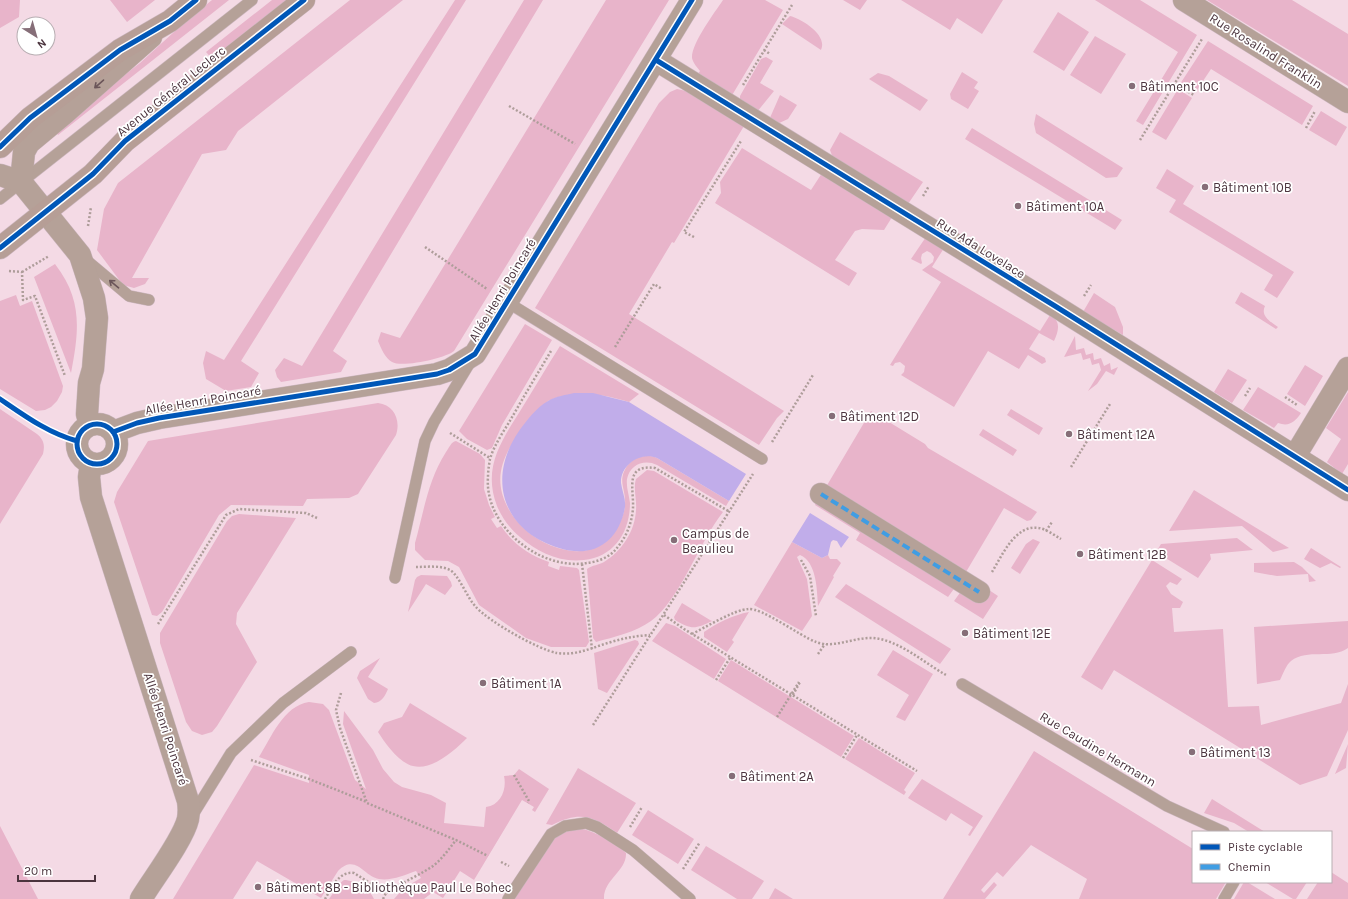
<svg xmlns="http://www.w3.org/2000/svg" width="1348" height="899" font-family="Karla,sans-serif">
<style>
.green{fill:#e8b4ca}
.water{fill:#c1adea}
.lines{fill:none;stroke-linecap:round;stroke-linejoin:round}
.lane-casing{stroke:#cdb8c1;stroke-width:12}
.street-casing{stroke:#cdb8c1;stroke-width:23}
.secondary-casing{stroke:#cdb8c1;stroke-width:23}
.path{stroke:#ae9d9a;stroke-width:2.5;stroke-dasharray:2 2;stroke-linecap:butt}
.lane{stroke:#b5a198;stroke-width:11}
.street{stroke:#b5a198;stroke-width:22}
.secondary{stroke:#b69e96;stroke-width:22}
.path-bridge{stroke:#ae9d9a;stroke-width:2.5;stroke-dasharray:2 2;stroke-linecap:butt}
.quiet{stroke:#409de3;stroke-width:4;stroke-dasharray:8 4;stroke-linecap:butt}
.cycleway-casing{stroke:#fff;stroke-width:8}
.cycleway{stroke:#0057b8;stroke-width:5}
.oneway{stroke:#6b5559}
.poi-dot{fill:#866e78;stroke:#fff;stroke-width:1.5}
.labels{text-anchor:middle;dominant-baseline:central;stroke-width:3.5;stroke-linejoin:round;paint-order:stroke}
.street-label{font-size:13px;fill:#4b343e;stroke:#fff}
.poi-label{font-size:13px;fill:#4b343e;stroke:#fff;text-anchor:start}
</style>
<rect width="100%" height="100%" fill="#f4dae5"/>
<!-- green -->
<path class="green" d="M 0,0 L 20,0 L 19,17 L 0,28 Z
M 110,0 L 155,0 L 127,22 Z
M 212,0 L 229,0 L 58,135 L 54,129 L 140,63 L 186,21 Z
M 272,0 L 292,0 L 214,61 L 206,52 Z
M 350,0 L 403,0 L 238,131 L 226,150 L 202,154 L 132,278 L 149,278 L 145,284 L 134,288 L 123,285 L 97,250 L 104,209 L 118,183 Z
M 455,0 L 466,0 L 241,361 L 259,373 L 251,387 L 226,391 L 206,379 L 203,363 L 206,351 L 224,360 Z
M 524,0 L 543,0 L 333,351 L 347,361 L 341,372 L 281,382 L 277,377 L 275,370 L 284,358 L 302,366 Z
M 606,0 L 669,0 L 454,351 C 446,358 402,368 392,362 C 385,358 381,348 378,341 L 381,332 L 400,338 Z
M 723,0 L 765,0 L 783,10 L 731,97 L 697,75 L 700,71 C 697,67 693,63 692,58 C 691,44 715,12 723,0 Z
M 843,0 L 867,0 L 860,10 Z
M 901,0 L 1003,0 L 982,34 L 957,18 L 950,30 Z
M 1095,0 L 1140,0 L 1197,35 L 1143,125 L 1136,121 L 1178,52 Z
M 1207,0 L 1292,0 L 1348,34 L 1348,86 Z
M 1058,12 L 1089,32 L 1064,71 L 1033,52 Z
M 790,16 C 802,19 828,35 821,50 L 782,24 Z
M 1095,36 L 1126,54 L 1101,94 L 1070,75 Z
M 1208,41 L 1313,106 L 1302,125 L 1211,69 L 1195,93 L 1180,84 Z
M 766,57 L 773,61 L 760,83 L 774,91 L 757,112 L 740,99 L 740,96 L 761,59 Z
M 962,72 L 978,82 L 974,88 L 979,91 L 968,109 L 951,99 L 950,94 Z
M 878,73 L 889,76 L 928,100 L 920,111 L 869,79 Z
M 677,89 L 686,91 L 744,126 L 674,243 L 672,242 L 629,314 L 784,411 L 777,418 L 759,445 L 535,308 L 659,103 L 670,92 Z
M 1178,89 L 1192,98 L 1166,140 L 1152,132 Z
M 780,95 L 797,105 L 788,119 L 777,124 L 769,120 Z
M 1321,111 L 1347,127 L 1336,146 L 1309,130 Z
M 1036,114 L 1123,168 L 1117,177 L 1106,178 L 1036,133 L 1034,124 Z
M 972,128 L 1122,220 L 1115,230 L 965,139 Z
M 840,132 L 923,182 L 908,204 L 833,158 L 830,150 Z
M 742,148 L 811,190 L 824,170 L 894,214 L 884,230 L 862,229 L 855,231 L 835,260 L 857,273 L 849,286 L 715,203 L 721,193 L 720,182 Z
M 1167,169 L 1194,186 L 1183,204 L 1294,272 L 1277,298 L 1264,290 L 1273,275 L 1169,212 L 1176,200 L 1156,188 Z
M 928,234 L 946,245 L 932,267 L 1040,331 L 1050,315 C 1061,321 1059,330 1054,341 L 1039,333 L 1029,349 L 1045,358 L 1046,362 L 1042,364 L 1028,355 L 1019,369 L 988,351 L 954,407 L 901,375 L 904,372 L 905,366 L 900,362 L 895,363 L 893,366 L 890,365 L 941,282 L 922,270 L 933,262 L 934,257 L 931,253 L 927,251 L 922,254 L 921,258 L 922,263 L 921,264 L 911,259 Z
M 55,264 C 83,300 79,331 71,373 L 34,277 Z
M 1241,292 L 1265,306 C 1260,316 1271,322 1278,327 L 1276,329 L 1235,303 Z
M 1094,293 L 1115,307 L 1123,327 L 1123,335 L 1083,312 Z
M 16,295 L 20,306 L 32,301 L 63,386 L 62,392 L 57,401 L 51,407 L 45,410 L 36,411 L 0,389 L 0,301 Z
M 525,324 L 552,340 L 502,425 L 492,448 L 487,450 L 467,439 L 459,431 Z
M 1075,336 L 1076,350 L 1084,348 L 1086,355 L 1093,353 L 1094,360 L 1101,358 L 1104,366 L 1110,363 L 1111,370 L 1118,367 L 1114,375 L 1106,371 L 1097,384 L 1088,391 L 1101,370 L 1099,363 L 1092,365 L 1090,358 L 1083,360 L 1081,353 L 1064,357 Z
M 560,346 L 639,394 L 629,402 C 601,394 576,389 548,401 C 522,430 485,463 507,506 C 518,527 536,541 558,548 C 583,556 607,549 619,524 C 622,518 625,511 625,504 C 626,488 617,482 627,466 C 634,457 646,453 657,458 L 729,501 L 726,506 L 657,465 C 645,459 630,464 627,479 C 626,487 629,495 630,503 C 630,532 614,557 584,560 C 560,563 537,552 520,537 C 510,529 502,518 497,506 C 482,467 502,440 522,408 C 535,387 547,366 560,346 Z
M 1305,365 L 1323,376 L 1305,406 L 1287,394 Z
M 1228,369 L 1247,380 L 1232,403 L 1214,392 Z
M 1258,387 L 1301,413 C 1295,422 1289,427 1278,423 L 1274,428 L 1243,410 Z
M 1348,392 L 1348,464 L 1342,474 L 1327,462 L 1341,439 L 1326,428 Z
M 378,403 C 394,405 401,420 396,435 L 358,494 L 349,498 L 307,499 L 303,506 L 231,505 L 219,515 L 162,612 L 157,616 L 152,615 L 114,502 L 117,492 L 148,441 Z
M 0,409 L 37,434 C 44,440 45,445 43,454 L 0,524 Z
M 1011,409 L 1043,428 L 1039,435 L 1007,415 Z
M 871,411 L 925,444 L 928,448 L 1037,512 L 1031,520 L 1027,521 L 1004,508 L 966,572 L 826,487 Z
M 983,429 L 1017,450 L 1013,456 L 979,435 Z
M 456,441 L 480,454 L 485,460 L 484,489 L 489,505 L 495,517 L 491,519 L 497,528 L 501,526 C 513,544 529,555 549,562 L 548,566 L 559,570 L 560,566 L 577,568 L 579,570 L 589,642 L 586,647 L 551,647 L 526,638 L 479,605 L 459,567 L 448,561 L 425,560 L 415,550 L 415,543 C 424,511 428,480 446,452 C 449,448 451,442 456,441 Z
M 647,470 L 654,471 L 723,512 C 699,542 680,600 651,621 C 636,632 614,637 596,642 L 593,638 L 587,569 C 592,565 599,565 604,562 C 622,551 635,531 636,510 C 637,500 633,488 636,479 Z
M 1194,490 L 1289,548 L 1273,552 L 1242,526 L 1169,531 Z
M 817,501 L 956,586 L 948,597 L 856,540 L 860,533 L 815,505 Z
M 239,514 L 296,518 L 237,613 L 236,624 L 257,662 L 217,726 L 212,732 L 202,735 L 192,731 L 186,722 L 160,643 L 160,633 L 227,521 L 232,516 Z
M 1237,538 L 1253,550 L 1210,554 L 1211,559 L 1198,578 L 1156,552 L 1161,544 Z
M 1033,539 L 1040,542 L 1020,574 L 1011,568 L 1026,544 Z
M 792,542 L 822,558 L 828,555 L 830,559 L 837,559 L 841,563 L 833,576 L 834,577 L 818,606 C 817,591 817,562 800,555 L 797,557 L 807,579 L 812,616 L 802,631 L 754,605 Z
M 1311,548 L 1341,567 L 1340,568 L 1331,563 L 1320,568 L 1304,559 Z
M 1152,560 L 1182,579 L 1177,585 L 1170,582 L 1166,586 L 1171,594 L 1183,602 L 1180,608 L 1172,608 L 1174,632 L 1223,629 L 1228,707 L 1259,706 L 1261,725 L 1341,703 L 1348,684 L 1348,730 L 1327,776 L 1300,785 L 1114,670 L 1102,690 L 1081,677 Z
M 1294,562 L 1302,567 L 1316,581 L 1309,582 L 1308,574 L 1277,576 L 1254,572 L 1254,563 Z
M 421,575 L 447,576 L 451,582 L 452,586 L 445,595 L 426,584 L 408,612 L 415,580 L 417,577 Z
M 846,584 L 951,649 L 940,664 L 835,597 Z
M 962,590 L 989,590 L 998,596 L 983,619 L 954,601 Z
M 682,603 L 710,620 L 712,621 C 695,629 692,630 675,620 L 674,617 Z
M 749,612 L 732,640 L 734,642 L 727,652 L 704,637 L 704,632 C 717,623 733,615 749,612 Z
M 1348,621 L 1348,648 C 1331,660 1308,648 1291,661 C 1286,665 1283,674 1280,680 L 1257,684 L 1254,627 Z
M 666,623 L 675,626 L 726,659 L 714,679 L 652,641 Z
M 635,640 L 638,641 L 639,644 L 607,693 L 598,689 L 594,653 Z
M 893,650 L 933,674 L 905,721 L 896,717 L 909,695 L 877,675 Z
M 380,658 L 368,677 L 388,689 C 385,696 382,702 374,703 L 368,699 L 357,678 L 360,671 Z
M 731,660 L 854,736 L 841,757 L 718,681 Z
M 309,702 L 323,704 L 329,710 L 355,780 L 366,789 L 343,724 L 344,711 L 373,750 L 383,769 L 394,782 L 402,787 L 431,795 L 446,803 L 444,823 L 484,827 L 486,807 C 501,805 507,789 504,776 L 514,775 L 519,769 L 549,789 L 535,812 L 532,810 L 534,807 L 522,800 L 474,880 L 460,871 L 443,898 L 433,892 L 424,899 L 394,899 L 402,890 L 404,892 L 410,887 L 409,885 L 421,878 L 416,871 C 405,875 391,881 379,879 C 364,877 356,853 338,871 L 321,898 L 257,861 L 233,899 L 173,899 L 254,765 L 309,783 L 309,775 L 259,757 C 271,738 283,706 309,702 Z
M 410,703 L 467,738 C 455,750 432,771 413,766 C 399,763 385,743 378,732 L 384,723 L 402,717 Z
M 859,738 L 915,773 L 904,790 L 906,792 L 904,795 L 845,759 Z
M 1348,744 L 1346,768 L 1335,774 Z
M 1034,751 L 1193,849 L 1193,882 L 1226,882 L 1216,899 L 1079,899 L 1087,879 L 1031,845 L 1003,877 L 997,872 L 981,890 L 984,893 L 994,882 L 997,885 L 985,899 L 943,899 Z
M 578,768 L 636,803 L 617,833 C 592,816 581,811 552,825 L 546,824 Z
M 922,779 L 983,816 L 970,836 L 968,835 L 973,827 L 951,813 L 946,821 L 908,798 Z
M 1212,799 L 1265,832 L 1249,832 L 1234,823 L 1204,813 Z
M 648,810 L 694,839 L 678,864 L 632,835 Z
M 0,826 L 38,899 L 0,899 Z
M 577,828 C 591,829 616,843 626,853 C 627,871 603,880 604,899 L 514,899 L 555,837 L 569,830 Z
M 706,846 L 764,881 L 752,899 L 737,899 L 691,870 Z
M 1331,872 L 1348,883 L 1348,899 L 1307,899 L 1318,882 L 1331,882 Z
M 344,880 C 355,880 370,889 374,899 L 329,899 L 340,883 Z
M 1244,882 L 1247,882 L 1275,899 L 1234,899 Z
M 1265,882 L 1307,882 L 1296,899 L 1293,899 Z
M 775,888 L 793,899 L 769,899 Z"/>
<!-- water -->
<path class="water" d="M 574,393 L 593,393 L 629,402 L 746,474 L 729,501 L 657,458 C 641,451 620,465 621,483 C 622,491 626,499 625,507 C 619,542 593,559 559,548 C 503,531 486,479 519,431 C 527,420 536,408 548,401 C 556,396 566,395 574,393 Z
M 810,513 L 849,537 L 841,548 L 837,541 L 833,540 L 831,542 L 828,555 L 822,558 L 792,542 Z"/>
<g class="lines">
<!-- lane casing -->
<g class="lane-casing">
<path id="lane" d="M 0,199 L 252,0
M 85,259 L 129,296 L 149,300
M 507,302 L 762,459
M 395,578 L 425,441 L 434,422 L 471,361
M 962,684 L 1167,806 L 1224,832
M 192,816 L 231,753 L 283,703 L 351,652
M 508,899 L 551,834 L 565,826 L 586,823 L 597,827 L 633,850 L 690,899
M 1224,899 L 1234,882"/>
</g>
<!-- street casing -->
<g class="street-casing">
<path id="street" d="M 1184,0 L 1348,102
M 656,60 L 1055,306 L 1348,490
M 0,175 L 21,182 L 80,255 L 94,298 L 97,318 L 93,369 L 89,383 L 87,414 L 90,425
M 21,182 L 24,152 L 29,143 L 65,113 L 151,37
M77 444a20 20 0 1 1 40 0a20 20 0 1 1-40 0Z
M 113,432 L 137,423 L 159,418 L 437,374 L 449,370 L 475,354 L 692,0
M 1295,456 L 1348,368
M 91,464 L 89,477 L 91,497 L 188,801 C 189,807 189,813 188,819 C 183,840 153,879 141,899
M 821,494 L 979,592"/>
</g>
<!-- secondary casing -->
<g class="secondary-casing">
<path id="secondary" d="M 0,147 L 30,118 L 120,50 L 170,21 L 196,0
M 0,248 L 93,174 L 125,141 L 304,0"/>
</g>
<!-- path -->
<path class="path" d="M 764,50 L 770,54
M 1174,84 L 1194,95
M 743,85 L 792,5
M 509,106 L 575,144
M 1306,128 L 1315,111
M 1140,140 L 1202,39
M 923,196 L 929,186
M 88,226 L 91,207
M 694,237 L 684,232 L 741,141
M 425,247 L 487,289
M 9,271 L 22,272 L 23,300 L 35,296 L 65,376
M 22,272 L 49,256
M 1084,296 L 1091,285
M 615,347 L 654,284 L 662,289
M 551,351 C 538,373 524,396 511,419 C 504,431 494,445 490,459 C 489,465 488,471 488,477 C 484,526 540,571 587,563 C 597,562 610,557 616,549 C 626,538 632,523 633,508 C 634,489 624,464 655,468 L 730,512
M 1245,396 L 1250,388
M 1285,397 L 1297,405
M 450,433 L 490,458
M 772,442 L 813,375
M 1071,467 L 1110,404
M 1046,531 L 1052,522
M 801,560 L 810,576 L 816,616
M 582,564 L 592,649
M 416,567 C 427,567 440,565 450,570 C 459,575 467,598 476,607 C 488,621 539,650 557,653 C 577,656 593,647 611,642 C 624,638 636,636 650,635
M 992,572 C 1002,556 1015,524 1039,528 C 1046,529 1054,535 1061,539
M 664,615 L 684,629 L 917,771
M 158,624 L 226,515 L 239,509 L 306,513 L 317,518
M 692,634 C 706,627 734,610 748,609 C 761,607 800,636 816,642 C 833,649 854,637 873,638 C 899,640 923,662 946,675
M 818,654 L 825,644
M 716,680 L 730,658
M 341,693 L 336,710 L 340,728 L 367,803 L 456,840 L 488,856
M 793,695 L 800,682
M 593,725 L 753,474
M 843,758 L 857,735
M 251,760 L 309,779 L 367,802
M 514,775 L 529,801 L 528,803
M 630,827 L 642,807
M 501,862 L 509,866
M 683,869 L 700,842
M 325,899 C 332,887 339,871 354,873 L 386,893 C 401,883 418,876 433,866 C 442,859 449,849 456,840
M 383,899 L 386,893"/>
<!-- lane -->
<use href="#lane" class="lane"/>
<!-- street -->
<use href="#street" class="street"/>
<!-- secondary -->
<use href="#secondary" class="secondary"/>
<!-- path-bridge -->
<path class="path-bridge" d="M 777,717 L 799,682"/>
<!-- quiet -->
<path class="quiet" d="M 821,494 L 979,592"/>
<!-- cycleway casing -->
<g class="cycleway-casing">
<path id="cycleway" d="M 656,60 L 1055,306 L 1348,490
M 0,147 L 30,118 L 120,50 L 170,21 L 196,0
M 0,248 L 93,174 L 125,141 L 304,0
M 0,399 C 25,416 48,433 77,441
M77 444a20 20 0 1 1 40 0a20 20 0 1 1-40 0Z
M 113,432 L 137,423 L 159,418 L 437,374 L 449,370 L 475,354 L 692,0"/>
</g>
<!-- cycleway -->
<use href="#cycleway" class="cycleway"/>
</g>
<!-- one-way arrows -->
<defs><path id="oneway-shaft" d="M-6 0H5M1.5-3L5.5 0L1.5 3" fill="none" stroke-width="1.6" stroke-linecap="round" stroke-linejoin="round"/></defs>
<g class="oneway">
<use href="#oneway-shaft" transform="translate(99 84) rotate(139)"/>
<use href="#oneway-shaft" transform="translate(114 284) rotate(-140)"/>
</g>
<!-- markers -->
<g class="poi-dot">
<circle cx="1132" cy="86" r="4"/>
<circle cx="1205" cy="187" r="4"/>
<circle cx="1018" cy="206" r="4"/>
<circle cx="832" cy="416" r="4"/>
<circle cx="1069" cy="434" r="4"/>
<circle cx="674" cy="540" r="4"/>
<circle cx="1080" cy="554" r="4"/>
<circle cx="965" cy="633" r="4"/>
<circle cx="483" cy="683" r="4"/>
<circle cx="1192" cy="752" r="4"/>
<circle cx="732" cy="776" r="4"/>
<circle cx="258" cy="887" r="4"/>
</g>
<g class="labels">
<!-- street labels -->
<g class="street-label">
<text transform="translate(1266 51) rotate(32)">Rue Rosalind Franklin</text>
<text transform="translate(171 91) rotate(-39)">Avenue Général Leclerc</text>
<text transform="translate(981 248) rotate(32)">Rue Ada Lovelace</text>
<text transform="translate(502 290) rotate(-59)">Allée Henri Poincaré</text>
<text transform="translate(203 400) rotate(-10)">Allée Henri Poincaré</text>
<text transform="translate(166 729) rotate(72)">Allée Henri Poincaré</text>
<text transform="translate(1098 749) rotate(31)">Rue Caudine Hermann</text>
</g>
<!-- poi labels -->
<g class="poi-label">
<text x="1140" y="86">Bâtiment 10C</text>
<text x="1213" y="187">Bâtiment 10B</text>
<text x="1026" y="206">Bâtiment 10A</text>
<text x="840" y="416">Bâtiment 12D</text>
<text x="1077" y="434">Bâtiment 12A</text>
<text x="682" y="533">Campus de<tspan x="682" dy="15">Beaulieu</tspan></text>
<text x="1088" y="554">Bâtiment 12B</text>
<text x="973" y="633">Bâtiment 12E</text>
<text x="491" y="683">Bâtiment 1A</text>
<text x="1200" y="752">Bâtiment 13</text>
<text x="740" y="776">Bâtiment 2A</text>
<text x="266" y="887">Bâtiment 8B - Bibliothèque Paul Le Bohec</text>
</g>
</g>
<!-- legend -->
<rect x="1192" y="831" width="140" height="52" fill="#ffffff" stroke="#b7aeb2"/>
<rect x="1200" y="844" width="20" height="6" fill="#0057b8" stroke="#b7aeb2"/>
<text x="1228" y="851" font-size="12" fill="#4b343e">Piste cyclable</text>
<rect x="1200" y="864" width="20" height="6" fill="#409de3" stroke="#b7aeb2"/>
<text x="1228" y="871" font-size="12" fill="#4b343e">Chemin</text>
<!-- north arrow -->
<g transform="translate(36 36) rotate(143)"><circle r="19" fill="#ffffff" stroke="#b7aeb2"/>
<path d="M0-3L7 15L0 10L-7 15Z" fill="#866e78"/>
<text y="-6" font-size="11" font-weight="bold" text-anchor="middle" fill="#4b343e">N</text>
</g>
<!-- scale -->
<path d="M18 875v6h77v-6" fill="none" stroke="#4b343e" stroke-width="2"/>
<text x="24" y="875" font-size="12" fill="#4b343e" stroke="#ffffff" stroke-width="3" paint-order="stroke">20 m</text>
</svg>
